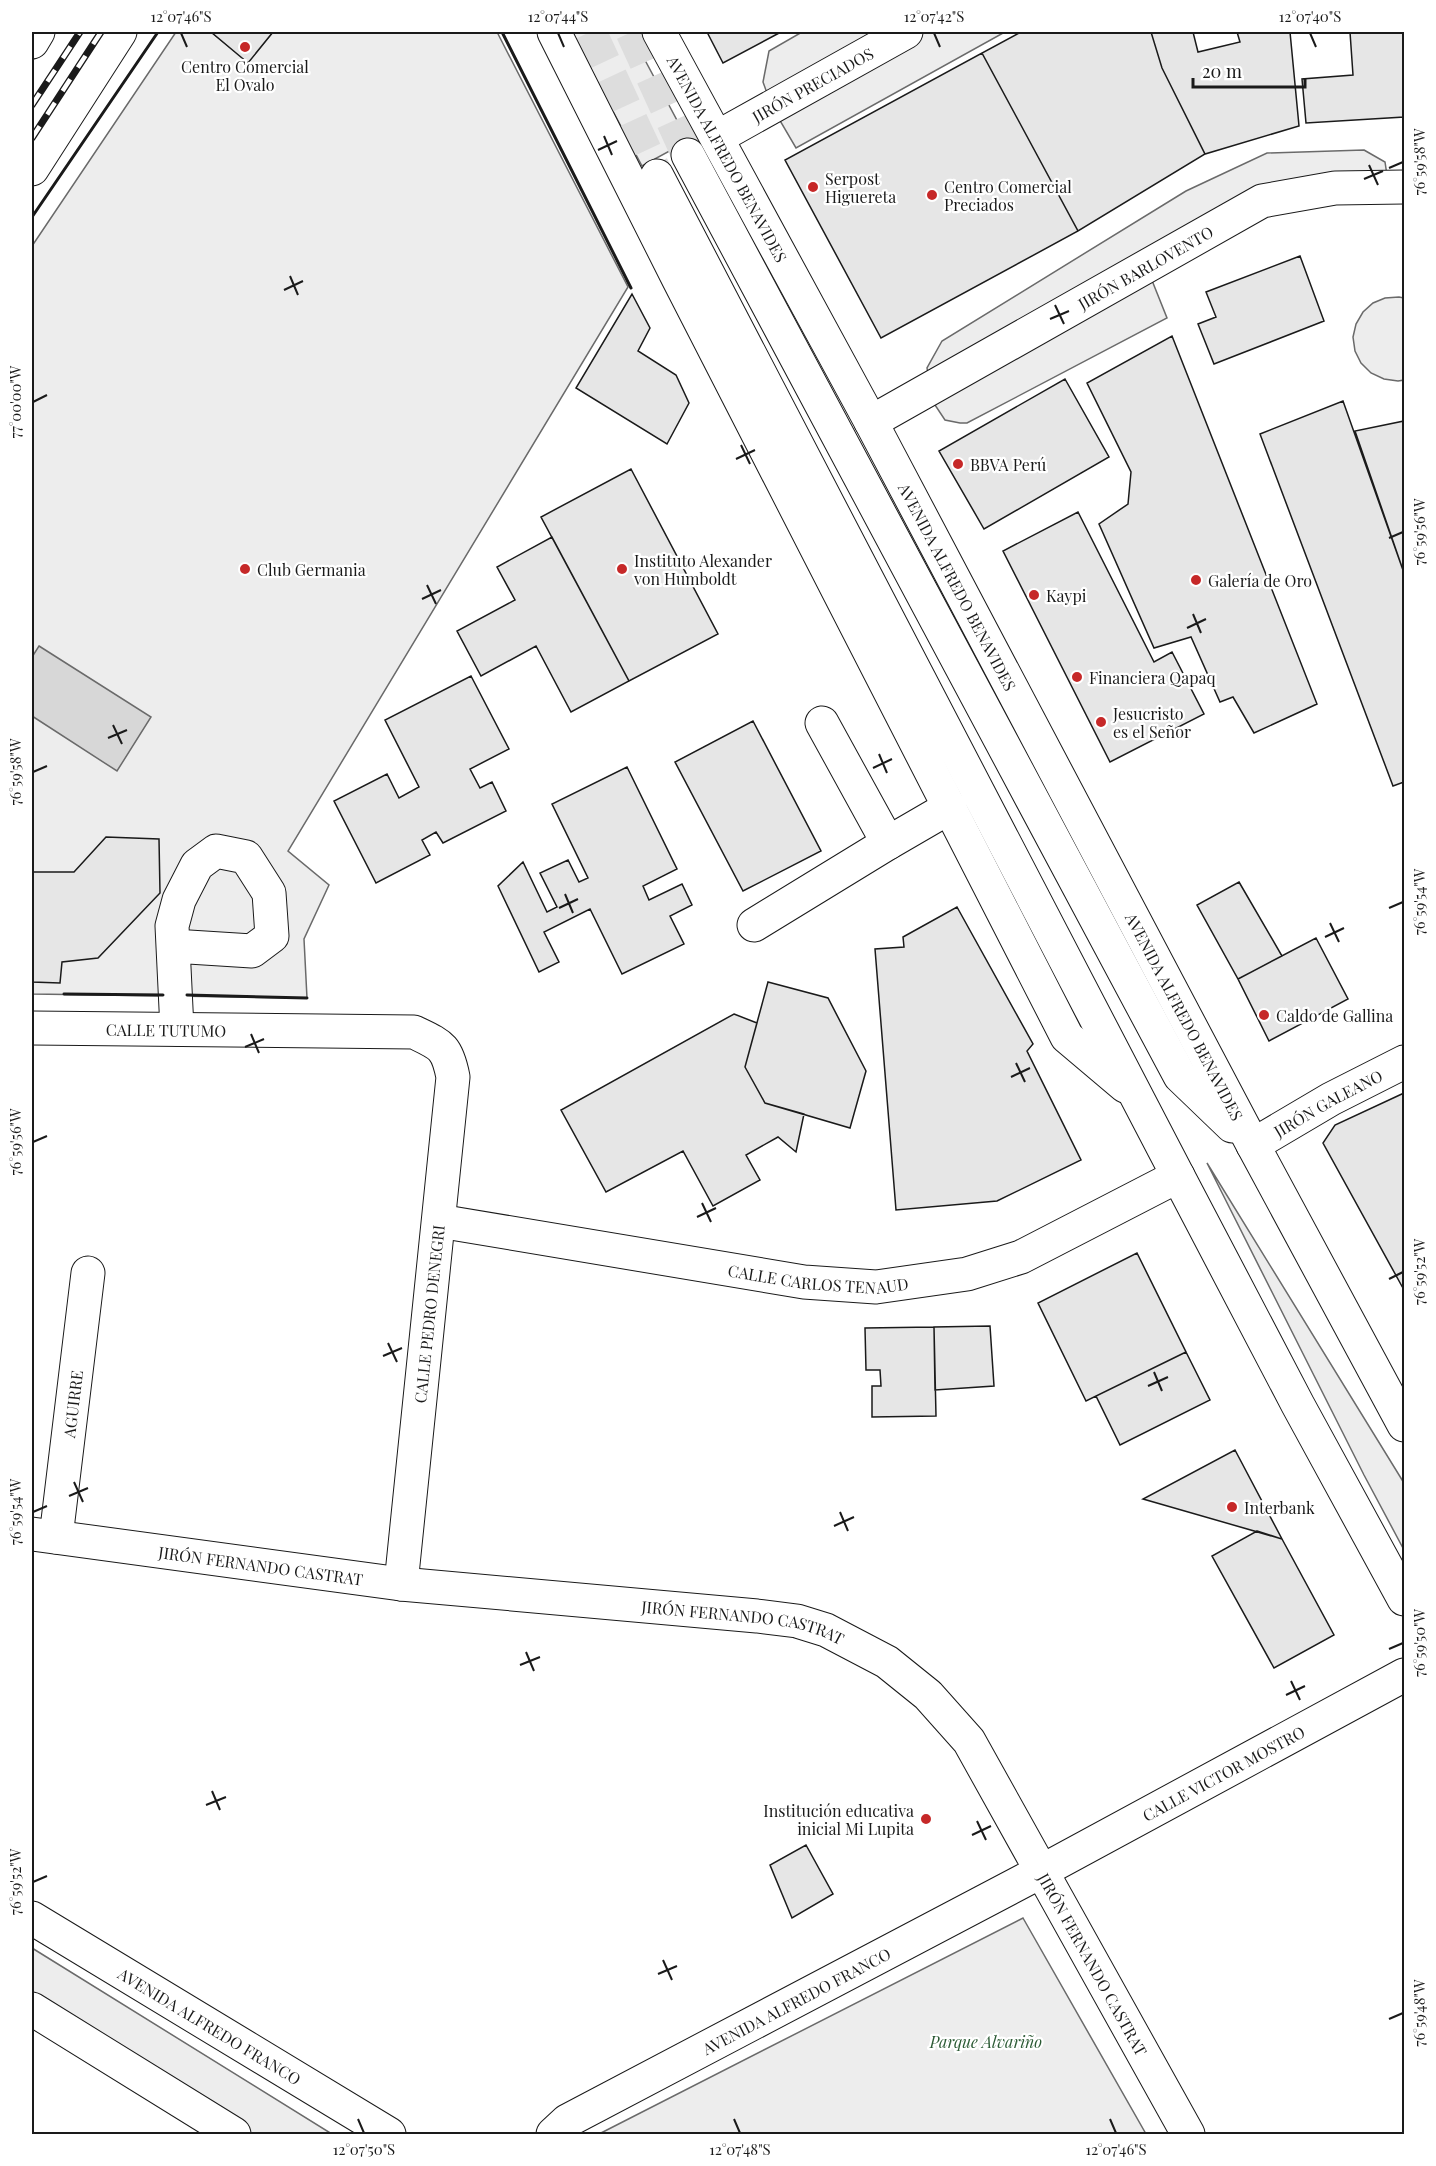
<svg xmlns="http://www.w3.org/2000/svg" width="1436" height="2166" font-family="'Playfair Display',serif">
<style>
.built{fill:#ededed;stroke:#6a6a6a;stroke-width:1.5}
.water{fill:#d7d7d7;stroke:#6a6a6a;stroke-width:1.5}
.building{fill:#e6e6e6;stroke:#1a1a1a;stroke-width:1.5}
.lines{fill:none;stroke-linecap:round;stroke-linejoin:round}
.major-tunnel{stroke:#ddd;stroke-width:33;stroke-dasharray:33 16;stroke-linecap:butt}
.minor-casing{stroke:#1a1a1a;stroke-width:35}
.major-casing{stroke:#1a1a1a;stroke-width:35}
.minor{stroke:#fff;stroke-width:33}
.major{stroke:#fff;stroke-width:33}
.rail-casing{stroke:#1a1a1a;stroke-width:7}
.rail{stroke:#fff;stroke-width:4.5;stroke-dasharray:14;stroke-linecap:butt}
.wall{stroke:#1a1a1a;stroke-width:3}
.ticks{fill:none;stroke:#1a1a1a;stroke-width:2}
.poi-dot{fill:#c62828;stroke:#fff;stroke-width:2}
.labels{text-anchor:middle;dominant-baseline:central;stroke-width:4.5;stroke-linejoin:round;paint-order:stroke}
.poi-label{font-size:16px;fill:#1a1a1a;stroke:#fff;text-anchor:start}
.street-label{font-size:16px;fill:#1a1a1a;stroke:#fff}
.park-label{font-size:16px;font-style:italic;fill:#2b5a34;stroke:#fff}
.neatline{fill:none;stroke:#1a1a1a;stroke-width:2}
.ticks-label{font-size:15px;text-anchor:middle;fill:#1a1a1a}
</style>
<rect width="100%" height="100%" fill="#fff"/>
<!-- built -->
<path class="built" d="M 176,32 L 211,32 L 248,62 L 273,32 L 497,32 L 628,287 L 288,851 L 329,885 L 304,939 L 307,998 L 32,994 L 32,246 Z
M 571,32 L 630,32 L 688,141 L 642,166 Z
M 802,32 L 1005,32 L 796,148 L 772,107 L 763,82 L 769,51 Z
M 1364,150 L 1385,162 L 1388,182 L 1332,180 L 1143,258 L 1167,318 L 967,423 L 960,423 L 945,420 L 933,402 L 927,368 L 942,341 L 1186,191 L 1267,153 Z
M 1399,297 L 1404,298 L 1404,380 L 1398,381 L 1384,379 L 1371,373 L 1361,363 L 1355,351 L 1353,337 L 1356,324 L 1363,312 L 1373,303 L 1385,298 Z
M 1207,1163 L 1404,1483 L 1404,1550 L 1364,1475 Z
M 1023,1918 L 1146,2134 L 599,2134 Z
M 32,1948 L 332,2134 L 245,2134 L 32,1998 Z"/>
<!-- water -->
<path class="water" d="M 39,646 L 151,717 L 117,771 L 32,716 L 32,657 Z"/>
<!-- building -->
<path class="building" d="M 211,32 L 273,32 L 248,63 Z
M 707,32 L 781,32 L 723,63 Z
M 1021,32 L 1151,32 L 1162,68 L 1205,154 L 1078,231 L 982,53 Z
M 1151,32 L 1193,32 L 1198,52 L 1240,42 L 1237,32 L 1290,32 L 1299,126 L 1205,154 L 1162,68 Z
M 1350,32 L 1404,32 L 1404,117 L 1306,123 L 1302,79 L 1353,75 Z
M 982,53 L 1078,231 L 881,338 L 785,160 Z
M 1300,256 L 1324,321 L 1214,364 L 1198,324 L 1216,317 L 1206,292 Z
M 632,294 L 650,328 L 638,351 L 676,375 L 689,403 L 667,444 L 576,388 Z
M 1172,336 L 1317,704 L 1254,733 L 1233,697 L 1220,702 L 1191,637 L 1154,648 L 1099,524 L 1128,504 L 1131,472 L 1087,383 Z
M 1065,379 L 1109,457 L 984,529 L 939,451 Z
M 1343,401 L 1404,573 L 1404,782 L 1393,786 L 1260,434 Z
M 1404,421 L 1404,573 L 1355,431 Z
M 631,469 L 718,634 L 629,681 L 541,517 Z
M 1078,512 L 1154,662 L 1172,652 L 1204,714 L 1110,762 L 1003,551 Z
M 552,537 L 629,681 L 571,712 L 536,646 L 481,676 L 457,631 L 515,600 L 497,567 Z
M 471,676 L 509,749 L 470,769 L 480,788 L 492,782 L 506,811 L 443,843 L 436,832 L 422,840 L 430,855 L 376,883 L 334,801 L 387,774 L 399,798 L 419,787 L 385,720 Z
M 753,721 L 821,851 L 743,891 L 675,762 Z
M 627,767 L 677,869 L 643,886 L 649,900 L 682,884 L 692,905 L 670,916 L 684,944 L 622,974 L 590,909 L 544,932 L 559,962 L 539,972 L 498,886 L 523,862 L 547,912 L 557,907 L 540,873 L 568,860 L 579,882 L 588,878 L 552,804 Z
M 106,837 L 159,839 L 160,893 L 98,958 L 62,962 L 60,983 L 32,982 L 32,872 L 74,872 Z
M 1239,882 L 1282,956 L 1238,979 L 1197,905 Z
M 957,907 L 1033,1044 L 1027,1051 L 1081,1160 L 997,1201 L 896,1210 L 875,949 L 904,947 L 903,937 Z
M 1316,938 L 1348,999 L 1269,1041 L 1238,979 Z
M 768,982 L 828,998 L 866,1071 L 850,1128 L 765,1103 L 745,1067 Z
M 734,1014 L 757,1023 L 745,1067 L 765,1103 L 804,1114 L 796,1152 L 778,1137 L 746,1155 L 760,1180 L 713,1206 L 683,1151 L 606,1192 L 561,1110 Z
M 1404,1093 L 1404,1290 L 1323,1143 L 1335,1125 Z
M 1137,1253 L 1186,1352 L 1086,1401 L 1038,1303 Z
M 990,1326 L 994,1386 L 935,1390 L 934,1327 Z
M 934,1327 L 936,1416 L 872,1417 L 872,1386 L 881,1386 L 880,1370 L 866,1370 L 865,1328 Z
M 1186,1352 L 1210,1400 L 1120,1445 L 1096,1396 Z
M 1235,1450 L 1282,1539 L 1143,1499 Z
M 1257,1531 L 1282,1539 L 1334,1635 L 1274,1668 L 1212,1556 Z
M 806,1845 L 833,1894 L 792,1918 L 770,1865 Z"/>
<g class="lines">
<!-- major-tunnel -->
<path class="major-tunnel" d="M 590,32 L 657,176
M 632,32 L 688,155"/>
<!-- minor casing -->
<g class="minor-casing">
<g id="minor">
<path id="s1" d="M 718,137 L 906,32"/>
<path id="s2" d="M 871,422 L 1262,201 L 1335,188 L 1404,187"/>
<path d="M 822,723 L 888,843"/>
<path d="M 754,925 L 888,843 L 950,807"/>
<path d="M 173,946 L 252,951 L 272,936 L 269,893 L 246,857 L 216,851 L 197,865 L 179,900 L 172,926 L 177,1029"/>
<path id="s3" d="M 32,1028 L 414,1032 C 441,1045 447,1046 453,1077 L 401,1584"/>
<path id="s4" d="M 1253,1145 L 1331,1099 L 1404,1062"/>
<path id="s5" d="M 439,1221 L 804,1282 L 876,1287 L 967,1274 L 1021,1257 L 1178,1176"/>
<path id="s6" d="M 32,1534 L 401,1584 L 757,1616 L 797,1621 L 826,1630 L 887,1662 L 928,1695 L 969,1741 L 1188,2134"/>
<path id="s7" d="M 56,1537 L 88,1273"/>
<path id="s8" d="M 32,1918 L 389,2134"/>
<path d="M 32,2009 L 234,2134"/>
<path id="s9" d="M 553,2134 L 567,2121 L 1042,1871 L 1404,1675"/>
</g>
</g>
<!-- major casing -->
<g class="major-casing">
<g id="major">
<path d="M 554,32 L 678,278 L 1067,1037 L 1125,1086"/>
<path id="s10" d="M 659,32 L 871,422 L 1253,1145 L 1404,1425"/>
<path d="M 32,42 L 38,32"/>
<path d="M 688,155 L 1180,1076 L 1232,1126"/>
<path d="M 32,169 L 120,32"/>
<path d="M 657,176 L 1178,1176 L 1298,1405 L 1404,1599"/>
</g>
</g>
<!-- minor -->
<use href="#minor" class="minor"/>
<!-- major -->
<use href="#major" class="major"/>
<!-- rail casing -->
<g class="rail-casing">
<path id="rail" d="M 32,105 L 80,32
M 32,138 L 101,32"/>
</g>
<!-- rail -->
<use href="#rail" class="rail"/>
<!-- wall -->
<path class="wall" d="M 502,32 L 631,288
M 32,217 L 158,32
M 64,994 L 163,995
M 187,995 L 307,998"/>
</g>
<!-- ticks -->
<path class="ticks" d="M 181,33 L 187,47M 558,33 L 564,47M 934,33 L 940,47M 1310,33 L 1316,47M 604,136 L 612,155M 598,150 L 617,141M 1369,165 L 1378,185M 1389,168 L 1403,162M 1364,179 L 1383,171M 290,276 L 298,295M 284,290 L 303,281M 1055,305 L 1064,324M 1050,319 L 1069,311M 33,402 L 47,395M 741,445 L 750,464M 736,459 L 755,450M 1389,538 L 1403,532M 427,585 L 436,604M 422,599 L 441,590M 1193,614 L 1201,633M 1187,628 L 1206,619M 113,725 L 122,744M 108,738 L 127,730M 879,754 L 887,773M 873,768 L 892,759M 33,772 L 47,766M 565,894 L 573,913M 559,908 L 578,899M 1389,908 L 1403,902M 1330,923 L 1339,942M 1325,937 L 1344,928M 251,1034 L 259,1053M 245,1047 L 264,1039M 1016,1063 L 1025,1082M 1011,1077 L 1030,1068M 33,1142 L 47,1136M 702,1203 L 711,1222M 697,1217 L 716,1208M 1389,1279 L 1403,1272M 388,1343 L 397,1362M 383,1356 L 402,1348M 1154,1372 L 1162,1391M 1148,1386 L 1168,1377M 74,1482 L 83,1502M 69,1496 L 88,1488M 33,1512 L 47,1506M 840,1512 L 848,1531M 834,1526 L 854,1517M 1389,1649 L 1403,1643M 526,1652 L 534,1671M 520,1665 L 540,1657M 1291,1681 L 1300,1700M 1286,1695 L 1305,1686M 212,1791 L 220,1810M 206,1805 L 226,1797M 977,1821 L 986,1840M 972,1835 L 991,1826M 33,1882 L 47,1876M 663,1960 L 672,1980M 658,1974 L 677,1966M 1389,2019 L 1403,2013M 358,2119 L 364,2133M 734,2119 L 740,2133M 1110,2119 L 1116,2133"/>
<!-- markers -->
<g class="poi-dot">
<circle cx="245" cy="47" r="6"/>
<circle cx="813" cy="187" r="6"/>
<circle cx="932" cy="195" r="6"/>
<circle cx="958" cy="464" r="6"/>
<circle cx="245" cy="569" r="6"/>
<circle cx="622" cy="569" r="6"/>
<circle cx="1196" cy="580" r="6"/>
<circle cx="1034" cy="595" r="6"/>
<circle cx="1077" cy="677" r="6"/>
<circle cx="1101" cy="722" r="6"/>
<circle cx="1264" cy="1015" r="6"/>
<circle cx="1232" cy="1507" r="6"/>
<circle cx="926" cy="1819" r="6"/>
</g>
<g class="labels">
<!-- poi labels -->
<g class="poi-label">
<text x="245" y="66" text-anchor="middle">Centro Comercial<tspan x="245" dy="18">El Ovalo</tspan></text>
<text x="825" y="178">Serpost<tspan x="825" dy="18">Higuereta</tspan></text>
<text x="944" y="186">Centro Comercial<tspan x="944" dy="18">Preciados</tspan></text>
<text x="970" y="464">BBVA Perú</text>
<text x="634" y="560">Instituto Alexander<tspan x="634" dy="18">von Humboldt</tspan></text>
<text x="257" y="569">Club Germania</text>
<text x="1208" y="580">Galería de Oro</text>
<text x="1046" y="595">Kaypi</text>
<text x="1089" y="677">Financiera Qapaq</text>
<text x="1113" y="713">Jesucristo<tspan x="1113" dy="18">es el Señor</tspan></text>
<text x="1276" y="1015">Caldo de Gallina</text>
<text x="1244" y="1507">Interbank</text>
<text x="914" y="1810" text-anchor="end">Institución educativa<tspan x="914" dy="18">inicial Mi Lupita</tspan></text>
</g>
<!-- street labels -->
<g class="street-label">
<text stroke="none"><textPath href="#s1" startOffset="108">JIRÓN PRECIADOS</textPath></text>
<text stroke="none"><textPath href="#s10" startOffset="144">AVENIDA ALFREDO BENAVIDES</textPath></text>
<text stroke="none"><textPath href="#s2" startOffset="315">JIRÓN BARLOVENTO</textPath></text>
<text stroke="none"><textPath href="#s10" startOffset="630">AVENIDA ALFREDO BENAVIDES</textPath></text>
<text stroke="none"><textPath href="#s10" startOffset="1116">AVENIDA ALFREDO BENAVIDES</textPath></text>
<text stroke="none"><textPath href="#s3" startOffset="134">CALLE TUTUMO</textPath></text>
<text stroke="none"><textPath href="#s4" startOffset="86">JIRÓN GALEANO</textPath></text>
<text stroke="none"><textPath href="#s5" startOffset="384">CALLE CARLOS TENAUD</textPath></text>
<text transform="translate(429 1314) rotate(-84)">CALLE PEDRO DENEGRI</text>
<text stroke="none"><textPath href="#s7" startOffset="134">AGUIRRE</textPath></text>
<text stroke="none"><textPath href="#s6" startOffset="231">JIRÓN FERNANDO CASTRAT</textPath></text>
<text stroke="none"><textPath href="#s6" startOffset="717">JIRÓN FERNANDO CASTRAT</textPath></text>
<text stroke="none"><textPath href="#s9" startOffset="762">CALLE VICTOR MOSTRO</textPath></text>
<text stroke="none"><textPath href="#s6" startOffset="1239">JIRÓN FERNANDO CASTRAT</textPath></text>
<text stroke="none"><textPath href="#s9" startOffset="278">AVENIDA ALFREDO FRANCO</textPath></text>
<text stroke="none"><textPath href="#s8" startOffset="208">AVENIDA ALFREDO FRANCO</textPath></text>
</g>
<!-- park labels -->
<g class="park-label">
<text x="986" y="2041">Parque Alvariño</text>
</g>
</g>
<!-- border -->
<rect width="1436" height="2166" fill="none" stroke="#ffffff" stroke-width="66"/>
<!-- scale -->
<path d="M1193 78v9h112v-9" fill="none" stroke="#1a1a1a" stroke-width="3"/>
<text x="1202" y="78" font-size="18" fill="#1a1a1a" stroke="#ffffff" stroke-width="4.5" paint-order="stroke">20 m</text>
<rect x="33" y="33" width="1370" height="2100" class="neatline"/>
<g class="ticks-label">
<text x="181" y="22">12°07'46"S</text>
<text x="558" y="22">12°07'44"S</text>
<text x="934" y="22">12°07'42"S</text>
<text x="1310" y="22">12°07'40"S</text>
<text transform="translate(1420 162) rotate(-90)" y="5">76°59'58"W</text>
<text transform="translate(16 402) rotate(-90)" y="5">77°00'00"W</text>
<text transform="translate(1420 532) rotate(-90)" y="5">76°59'56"W</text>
<text transform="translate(16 772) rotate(-90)" y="5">76°59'58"W</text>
<text transform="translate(1420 902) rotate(-90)" y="5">76°59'54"W</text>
<text transform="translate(16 1142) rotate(-90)" y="5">76°59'56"W</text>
<text transform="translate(1420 1272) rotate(-90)" y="5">76°59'52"W</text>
<text transform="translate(16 1512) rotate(-90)" y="5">76°59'54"W</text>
<text transform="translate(1420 1643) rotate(-90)" y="5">76°59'50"W</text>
<text transform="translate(16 1882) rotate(-90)" y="5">76°59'52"W</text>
<text transform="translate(1420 2013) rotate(-90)" y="5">76°59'48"W</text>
<text x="364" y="2155">12°07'50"S</text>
<text x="740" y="2155">12°07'48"S</text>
<text x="1116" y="2155">12°07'46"S</text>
</g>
</svg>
